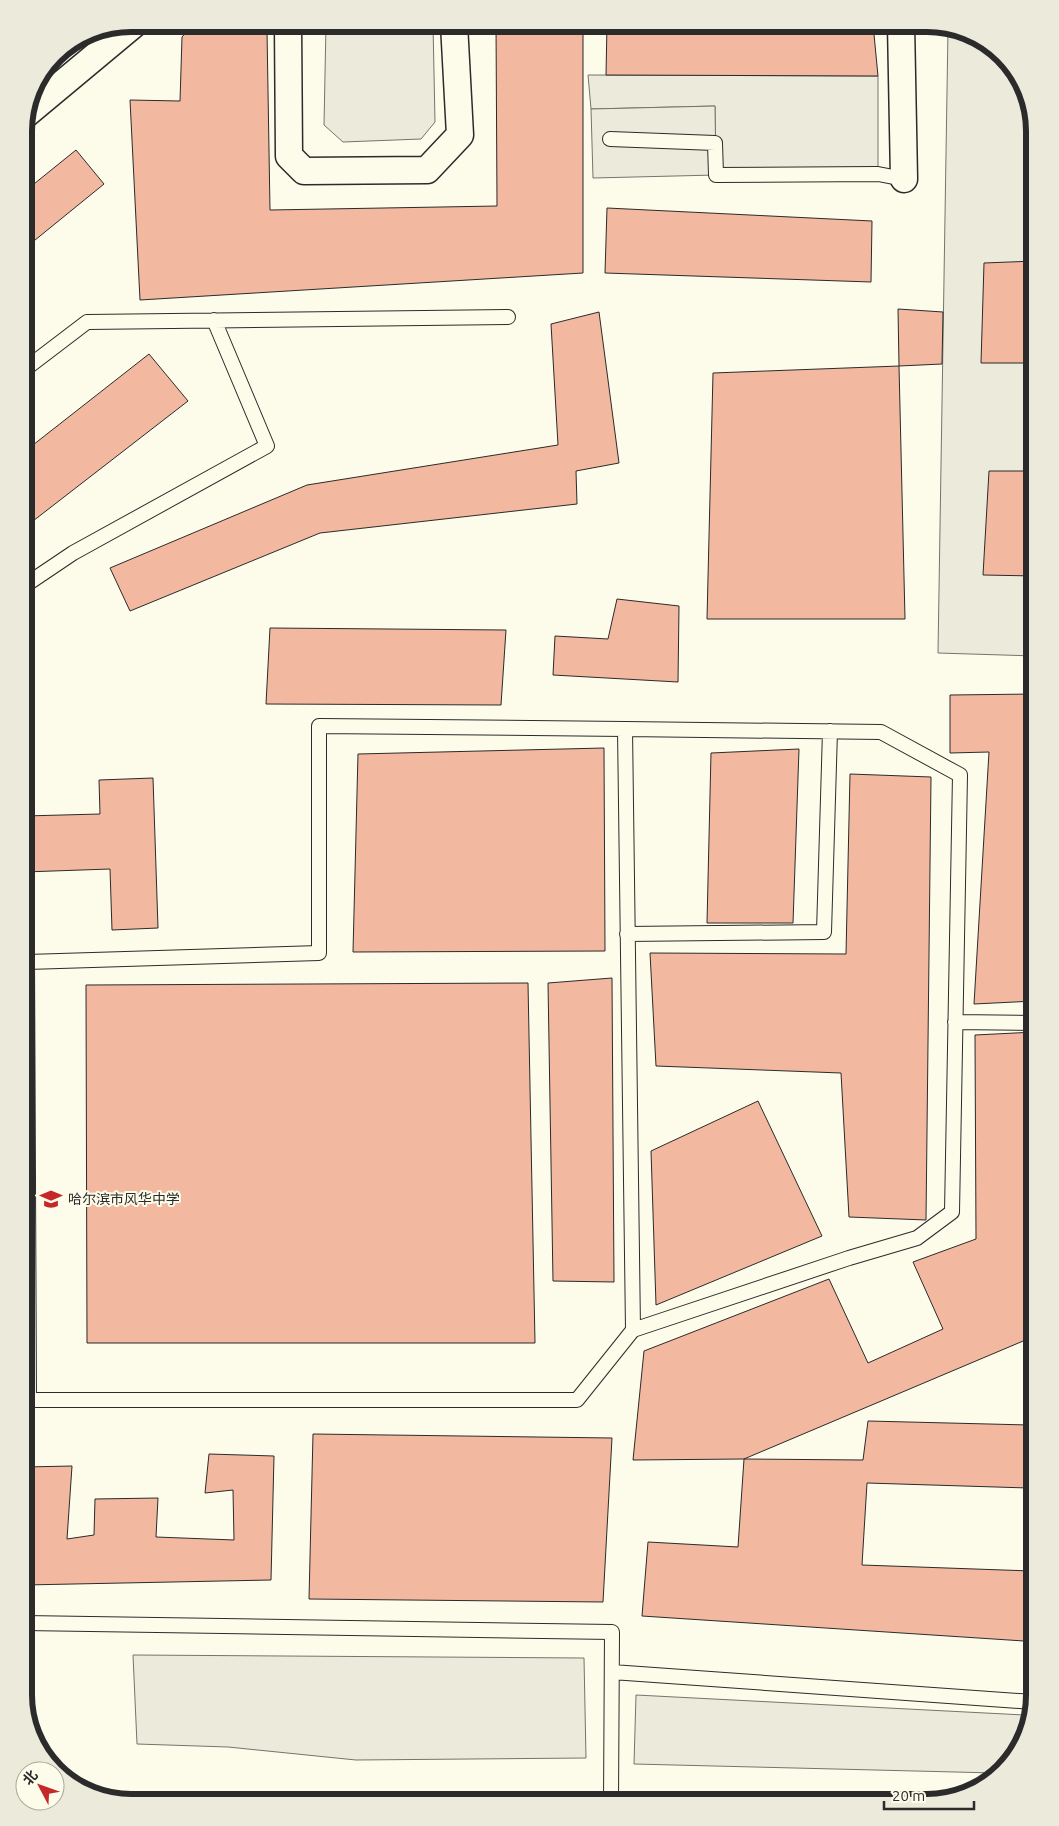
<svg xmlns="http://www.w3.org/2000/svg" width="1059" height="1826" font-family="Ubuntu,'Noto Sans SC',sans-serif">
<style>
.green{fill:#ecebdb;stroke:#74746e}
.parking{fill:#eceadb;stroke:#74746e}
.building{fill:#f2b8a0;stroke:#2b2b2b}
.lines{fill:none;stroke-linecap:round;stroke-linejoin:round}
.service-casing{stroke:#2b2b2b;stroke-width:16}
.minor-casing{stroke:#2b2b2b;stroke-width:29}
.service{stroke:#fdfbea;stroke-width:14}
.minor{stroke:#fdfbea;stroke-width:26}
.labels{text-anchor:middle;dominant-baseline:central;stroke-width:4;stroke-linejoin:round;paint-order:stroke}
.poi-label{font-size:14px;fill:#2b2b2b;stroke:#fdfbea;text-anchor:start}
.rim{fill:none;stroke:#2b2b2b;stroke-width:6}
</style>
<rect width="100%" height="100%" fill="#fdfbea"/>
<!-- green -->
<path class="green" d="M 326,24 L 433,24 L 435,122 L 421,139 L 343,142 L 324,125 Z
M 948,29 L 987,42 L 1024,84 L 1035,132 L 1035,656 L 938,653 Z
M 588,75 L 878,76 L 878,174 L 716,175 L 715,106 L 591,109 Z
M 133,1655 L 584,1658 L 586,1758 L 356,1760 L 228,1747 L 137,1744 Z
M 636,1695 L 1024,1715 L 1024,1732 L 1017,1754 L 995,1773 L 634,1764 Z"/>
<!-- parking -->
<path class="parking" d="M 715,106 L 716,175 L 593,178 L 591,109 Z"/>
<!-- building -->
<path class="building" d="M 193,24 L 258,24 L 267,31 L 270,210 L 497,206 L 496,24 L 583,24 L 583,273 L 140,300 L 130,100 L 180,101 L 182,37 Z
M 607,24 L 873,24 L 878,76 L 606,75 Z
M 76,150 L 104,184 L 24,249 L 24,192 Z
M 607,208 L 872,221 L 871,282 L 605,273 Z
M 1035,261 L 1035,363 L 981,363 L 984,263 Z
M 898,309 L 943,312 L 942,364 L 899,366 Z
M 599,312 L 619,463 L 576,471 L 577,504 L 320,533 L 130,611 L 110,568 L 307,485 L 558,445 L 551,324 Z
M 149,354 L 188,401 L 24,528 L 24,452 Z
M 899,366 L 905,619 L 707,619 L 713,373 Z
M 989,471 L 1035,471 L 1035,576 L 983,575 Z
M 617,599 L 679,606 L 678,682 L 553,675 L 555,636 L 608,639 Z
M 270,628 L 506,630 L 501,705 L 266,704 Z
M 1035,694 L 1035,1001 L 974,1004 L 989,752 L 950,753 L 950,695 Z
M 604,748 L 605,951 L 353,952 L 358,754 Z
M 799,749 L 793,923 L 707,923 L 711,753 Z
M 850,774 L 931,777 L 926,1220 L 849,1217 L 841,1073 L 656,1066 L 650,953 L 846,954 Z
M 153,778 L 158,928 L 112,930 L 110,869 L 24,872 L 24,816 L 100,814 L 99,780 Z
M 612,978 L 614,1282 L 553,1281 L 548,983 Z
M 528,983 L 535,1343 L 87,1343 L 86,985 Z
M 1035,1032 L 1035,1336 L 744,1459 L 633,1460 L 644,1351 L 829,1279 L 868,1363 L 943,1329 L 913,1262 L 976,1239 L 975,1035 Z
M 758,1101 L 822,1236 L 656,1305 L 651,1151 Z
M 868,1421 L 1029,1425 L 1028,1488 L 867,1483 L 862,1565 L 1031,1571 L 1024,1641 L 642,1616 L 648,1542 L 738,1547 L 744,1459 L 863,1460 Z
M 313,1434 L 612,1438 L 603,1602 L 309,1599 Z
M 209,1454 L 274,1456 L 271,1580 L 24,1585 L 24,1467 L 72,1466 L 67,1539 L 94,1535 L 95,1499 L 158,1498 L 156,1537 L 234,1540 L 233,1490 L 205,1493 Z"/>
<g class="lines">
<!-- service casing -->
<g class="service-casing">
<path id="service" d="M 610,139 L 715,143 L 716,175 L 878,174 L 904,179
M 24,370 L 87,322 L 508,317
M 24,586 L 73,553 L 267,446 L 214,320
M 625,729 L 881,732 L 960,775 L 952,1212 L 917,1238 L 849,1258 L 633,1330
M 627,934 L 824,932 L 830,731
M 955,1022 L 1035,1023
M 24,1403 L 29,1400 L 577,1400 L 633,1330 L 625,729 L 319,726 L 319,953 L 27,962 L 29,1400
M 24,1623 L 612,1632 L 611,1802
M 612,1672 L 1033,1702"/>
</g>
<!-- minor casing -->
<g class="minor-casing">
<path id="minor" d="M 288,24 L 289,156 L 304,171 L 427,170 L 460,135 L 454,24
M 901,24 L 904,179
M 26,114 L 134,24"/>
</g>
<!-- service -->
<use href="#service" class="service"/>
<!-- minor -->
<use href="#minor" class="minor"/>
</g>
<!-- icons -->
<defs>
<g id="school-bare" transform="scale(1.725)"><path d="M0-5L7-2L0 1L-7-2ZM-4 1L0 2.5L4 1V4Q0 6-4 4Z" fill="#c62828" stroke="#fdfbea" stroke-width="2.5" paint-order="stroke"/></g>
</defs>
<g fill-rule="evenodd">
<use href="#school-bare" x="51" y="1199"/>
</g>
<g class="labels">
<!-- poi labels -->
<g class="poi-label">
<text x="68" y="1199">哈尔滨市风华中学</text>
</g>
</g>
<!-- crop -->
<path d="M0 0H1059V1826H0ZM131 32H927A99 99 0 0 1 1026 131V1695A99 99 0 0 1 927 1794H131A99 99 0 0 1 32 1695V131A99 99 0 0 1 131 32Z" fill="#eceadb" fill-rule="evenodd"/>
<path class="rim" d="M131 32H927A99 99 0 0 1 1026 131V1695A99 99 0 0 1 927 1794H131A99 99 0 0 1 32 1695V131A99 99 0 0 1 131 32Z"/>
<!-- north arrow -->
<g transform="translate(40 1786) rotate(311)"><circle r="24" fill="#fdfbea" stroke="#a9a89e"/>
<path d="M0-4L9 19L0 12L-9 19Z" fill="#c62828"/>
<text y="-8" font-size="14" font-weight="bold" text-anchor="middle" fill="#2b2b2b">北</text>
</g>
<!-- scale -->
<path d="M884 1801v8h90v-8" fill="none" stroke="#2b2b2b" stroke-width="2.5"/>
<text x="892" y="1801" font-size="15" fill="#2b2b2b" stroke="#fdfbea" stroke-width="4" paint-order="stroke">20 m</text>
</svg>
